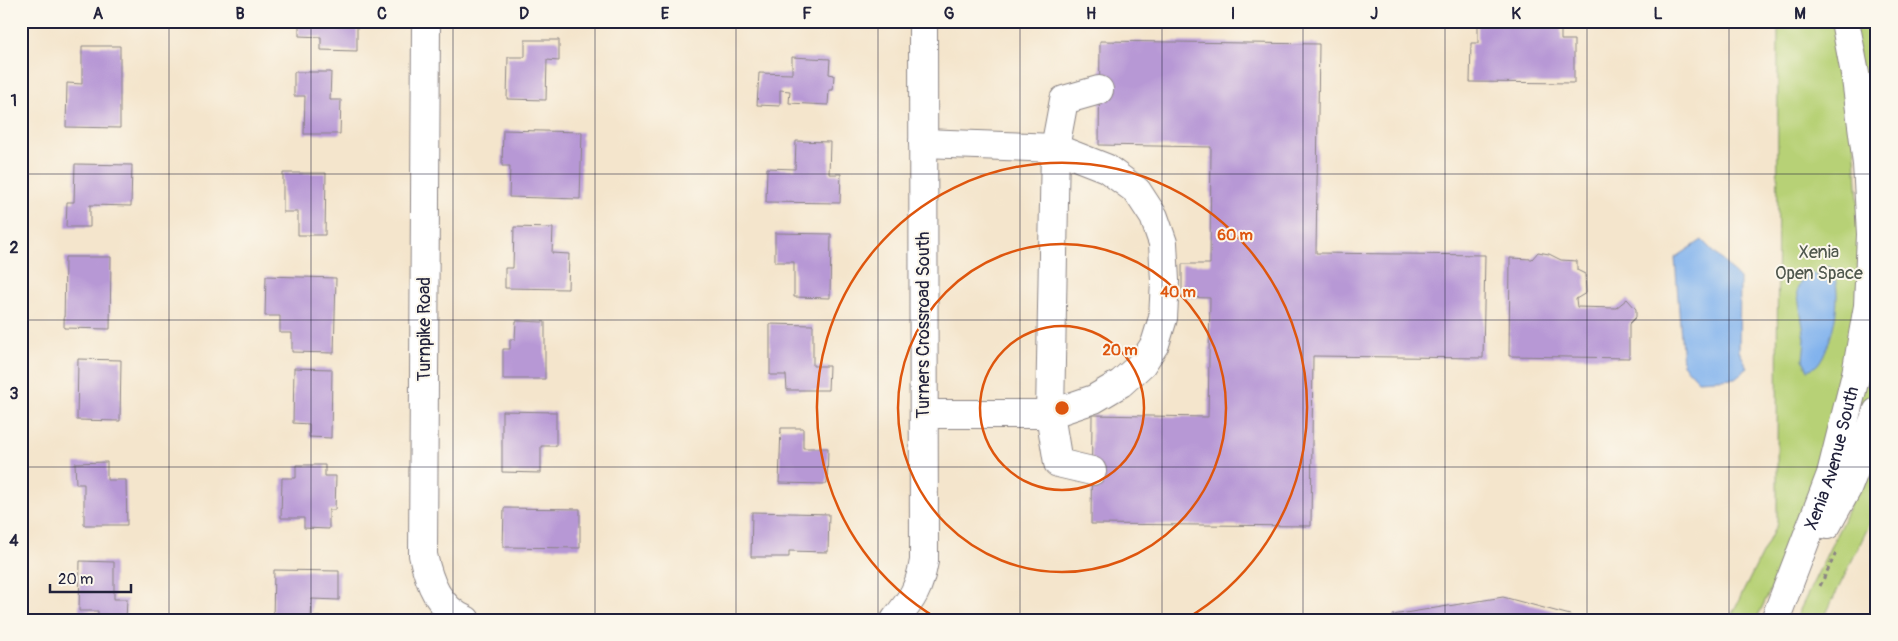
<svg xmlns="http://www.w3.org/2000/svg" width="1898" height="641" font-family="Pangolin,sans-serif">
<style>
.green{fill:#b7d176;stroke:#6c7a58}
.water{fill:#81b2ed;stroke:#526a94}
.building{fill:#b798d5}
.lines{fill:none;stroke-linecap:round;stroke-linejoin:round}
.minor-casing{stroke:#8b8484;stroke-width:30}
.path{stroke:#8b8484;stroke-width:3;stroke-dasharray:4 4;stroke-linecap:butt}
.minor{stroke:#fff;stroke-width:28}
.grid{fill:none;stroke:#22223b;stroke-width:1;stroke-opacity:0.55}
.ring{fill:none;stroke:#de560e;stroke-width:2.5}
.labels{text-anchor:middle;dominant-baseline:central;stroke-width:4;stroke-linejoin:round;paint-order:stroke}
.park-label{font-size:18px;fill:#4f574d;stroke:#fbf7ec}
.street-label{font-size:18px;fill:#22223b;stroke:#fbf7ec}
.centre{fill:#de560e;stroke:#fbf7ec;stroke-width:2.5}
.ring-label{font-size:15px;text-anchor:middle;font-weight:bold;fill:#de560e;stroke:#fbf7ec;stroke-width:4;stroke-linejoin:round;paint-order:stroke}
.neatline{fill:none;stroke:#22223b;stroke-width:2}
.grid-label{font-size:16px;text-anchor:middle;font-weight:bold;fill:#22223b}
</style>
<rect width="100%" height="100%" fill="#fbf7ec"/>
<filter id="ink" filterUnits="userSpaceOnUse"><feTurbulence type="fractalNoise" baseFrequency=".02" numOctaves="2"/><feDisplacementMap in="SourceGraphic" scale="10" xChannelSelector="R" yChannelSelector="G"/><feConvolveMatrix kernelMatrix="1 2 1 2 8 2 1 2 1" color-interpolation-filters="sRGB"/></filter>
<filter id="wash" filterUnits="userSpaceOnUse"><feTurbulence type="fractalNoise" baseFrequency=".0096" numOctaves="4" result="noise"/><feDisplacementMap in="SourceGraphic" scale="20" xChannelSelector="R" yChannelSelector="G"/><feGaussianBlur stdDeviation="1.12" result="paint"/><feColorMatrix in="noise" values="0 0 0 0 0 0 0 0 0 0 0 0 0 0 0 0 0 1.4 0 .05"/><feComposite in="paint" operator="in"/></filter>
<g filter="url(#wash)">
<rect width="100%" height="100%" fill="#f4e5cc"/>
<!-- green -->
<path class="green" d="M 1778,21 L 1836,21 L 1853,124 L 1862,262 L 1841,402 L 1806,516 L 1756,620 L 1729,620 L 1777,524 Z
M 1853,21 L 1876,21 L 1877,24 L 1877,182 Z
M 1877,297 L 1877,377 L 1866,418 L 1854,431 Z
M 1877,440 L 1877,509 L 1823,620 L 1795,620 L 1842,523 Z"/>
<!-- water -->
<path class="water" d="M 1702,240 L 1740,279 L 1739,351 L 1748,368 L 1735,378 L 1698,380 L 1683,364 L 1675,258 Z
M 1829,266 C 1846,285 1833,345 1818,364 C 1815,367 1812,368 1808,370 L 1803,360 L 1805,339 L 1797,290 L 1803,275 L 1808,271 L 1818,276 Z"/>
<g id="blocks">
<!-- building -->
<path class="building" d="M 299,21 L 357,21 L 357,51 L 321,50 L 321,37 L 299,36 Z
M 1478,21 L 1561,21 L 1561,40 L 1574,40 L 1574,83 L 1470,82 L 1471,43 L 1478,43 Z
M 525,40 L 559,40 L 559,61 L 547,60 L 546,100 L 507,99 L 508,57 L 525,57 Z
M 1100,41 L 1319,44 L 1316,253 L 1485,255 L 1483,358 L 1313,356 L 1311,526 L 1091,524 L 1092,415 L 1208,417 L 1210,298 L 1182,297 L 1182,264 L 1210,264 L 1211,147 L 1099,145 Z
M 82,46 L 120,46 L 120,128 L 66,127 L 67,83 L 82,84 Z
M 792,57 L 830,59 L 829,74 L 834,75 L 833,90 L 829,90 L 828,105 L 789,103 L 790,91 L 780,90 L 780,106 L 757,105 L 759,73 L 792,74 Z
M 294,72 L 331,72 L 330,100 L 341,100 L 340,134 L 304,134 L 305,96 L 294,96 Z
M 503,130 L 582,132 L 580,199 L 509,197 L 510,166 L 502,166 Z
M 796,141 L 830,142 L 829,174 L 841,174 L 840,203 L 766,202 L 767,168 L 795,169 Z
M 75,164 L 132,165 L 131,206 L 90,205 L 90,227 L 66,227 L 67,202 L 74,202 Z
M 283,173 L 326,173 L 325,235 L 298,235 L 298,212 L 283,212 Z
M 514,227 L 553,228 L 552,253 L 569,254 L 568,289 L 505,288 L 505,268 L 513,268 Z
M 775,233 L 831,234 L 830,298 L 794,297 L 794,262 L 775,262 Z
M 1538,252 L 1549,254 L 1561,260 L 1577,261 L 1577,270 L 1585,274 L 1586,293 L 1576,299 L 1577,307 L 1616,308 L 1627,299 L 1636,309 L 1636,317 L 1629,324 L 1629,358 L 1509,356 L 1510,258 L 1532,259 Z
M 65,257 L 111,257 L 110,329 L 64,328 Z
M 266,276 L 336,278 L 334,353 L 292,352 L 292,333 L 280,333 L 280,316 L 265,316 Z
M 516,321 L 545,322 L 545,379 L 503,379 L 503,349 L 510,349 L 510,339 L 515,339 Z
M 770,324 L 813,325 L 813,366 L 829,366 L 828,390 L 787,390 L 786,375 L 770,375 Z
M 78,359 L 121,360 L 120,421 L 77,420 Z
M 294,368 L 332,369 L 331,438 L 309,437 L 309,424 L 293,423 Z
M 502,411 L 556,412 L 556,446 L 541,446 L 541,473 L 502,472 Z
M 781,428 L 803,428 L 803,448 L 828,448 L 827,484 L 779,483 Z
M 107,462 L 107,480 L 126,480 L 127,525 L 84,525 L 84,484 L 76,484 L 75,463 Z
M 296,465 L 325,465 L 325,476 L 336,476 L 335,510 L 329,510 L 329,529 L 304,528 L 304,518 L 281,518 L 282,478 L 296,478 Z
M 504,508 L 580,509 L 580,548 L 503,547 Z
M 752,512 L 829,514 L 828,552 L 789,551 L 789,557 L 751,557 Z
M 80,561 L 114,562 L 114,599 L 127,599 L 126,620 L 98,620 L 98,611 L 79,611 Z
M 274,570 L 339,571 L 339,600 L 312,599 L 311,617 L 320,617 L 320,620 L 273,620 Z
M 1503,597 L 1570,615 L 1577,620 L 1394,620 L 1393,615 Z"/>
</g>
</g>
<g filter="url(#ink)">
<use href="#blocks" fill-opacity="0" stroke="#8b8484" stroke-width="1"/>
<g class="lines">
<!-- minor casing -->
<g class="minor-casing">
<g id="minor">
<path d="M 426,21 L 423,555 C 429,582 438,608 466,620"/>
<path d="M 923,143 L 1055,148 L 1106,168 L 1137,191 L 1154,217 L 1163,243 L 1165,281 L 1163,318 L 1155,344 L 1142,364 L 1121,383 L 1094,399 L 1050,414 L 924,414"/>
<path d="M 1092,471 L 1058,463 L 1050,414 L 1055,148 L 1064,100 L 1099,90"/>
<path d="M 1827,525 L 1848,487 L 1877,412"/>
<path d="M 895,620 C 913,598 919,589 924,561 L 923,21"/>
<path id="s1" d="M 1775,620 L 1831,474 L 1856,374 L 1868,306 L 1871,234 L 1867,164 L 1856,79 L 1845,21"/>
</g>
</g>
<!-- path -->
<path class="path" d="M 1820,586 L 1837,551"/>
<!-- minor -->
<use href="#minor" class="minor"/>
</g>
</g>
<!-- grid -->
<path class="grid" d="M 169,21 L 169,620M 311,21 L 311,620M 453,21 L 453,620M 595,21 L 595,620M 736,21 L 736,620M 878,21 L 878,620M 1020,21 L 1020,620M 1162,21 L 1162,620M 1303,21 L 1303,620M 1445,21 L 1445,620M 1587,21 L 1587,620M 1729,21 L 1729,620M 21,174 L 1877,174M 21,320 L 1877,320M 21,467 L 1877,467"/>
<!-- distance rings -->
<g class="ring">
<circle cx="1062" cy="408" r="82"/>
<circle cx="1062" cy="408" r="164"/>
<path d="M938 619A245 245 0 1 1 1186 619"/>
</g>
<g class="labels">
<!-- park labels -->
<g class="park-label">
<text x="1819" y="252">Xenia<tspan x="1819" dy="21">Open Space</tspan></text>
</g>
<!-- street labels -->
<g class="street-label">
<text transform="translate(923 325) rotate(-90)">Turners Crossroad South</text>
<text transform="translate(424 329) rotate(-90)">Turnpike Road</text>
<text stroke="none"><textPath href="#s1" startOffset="172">Xenia Avenue South</textPath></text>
</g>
</g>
<circle cx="1062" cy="408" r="8" class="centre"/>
<g class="ring-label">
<text x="1235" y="240">60 m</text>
<text x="1178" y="297">40 m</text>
<text x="1120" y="355">20 m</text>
</g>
<!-- margin -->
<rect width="1898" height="641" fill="none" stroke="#fbf7ec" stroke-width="55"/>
<!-- scale -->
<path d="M50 584v8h81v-8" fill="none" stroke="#22223b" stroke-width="2.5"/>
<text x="58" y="584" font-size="15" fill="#22223b" stroke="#fbf7ec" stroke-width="4" paint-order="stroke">20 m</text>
<rect x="28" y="28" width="1842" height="586" class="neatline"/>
<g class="grid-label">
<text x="98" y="19">A</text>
<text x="240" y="19">B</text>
<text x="382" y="19">C</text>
<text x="524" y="19">D</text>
<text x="665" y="19">E</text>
<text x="807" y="19">F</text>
<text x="949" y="19">G</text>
<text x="1091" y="19">H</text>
<text x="1233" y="19">I</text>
<text x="1374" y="19">J</text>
<text x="1516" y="19">K</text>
<text x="1658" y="19">L</text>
<text x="1800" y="19">M</text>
<text x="14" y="106">1</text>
<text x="14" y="253">2</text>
<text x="14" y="399">3</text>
<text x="14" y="546">4</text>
</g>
</svg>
